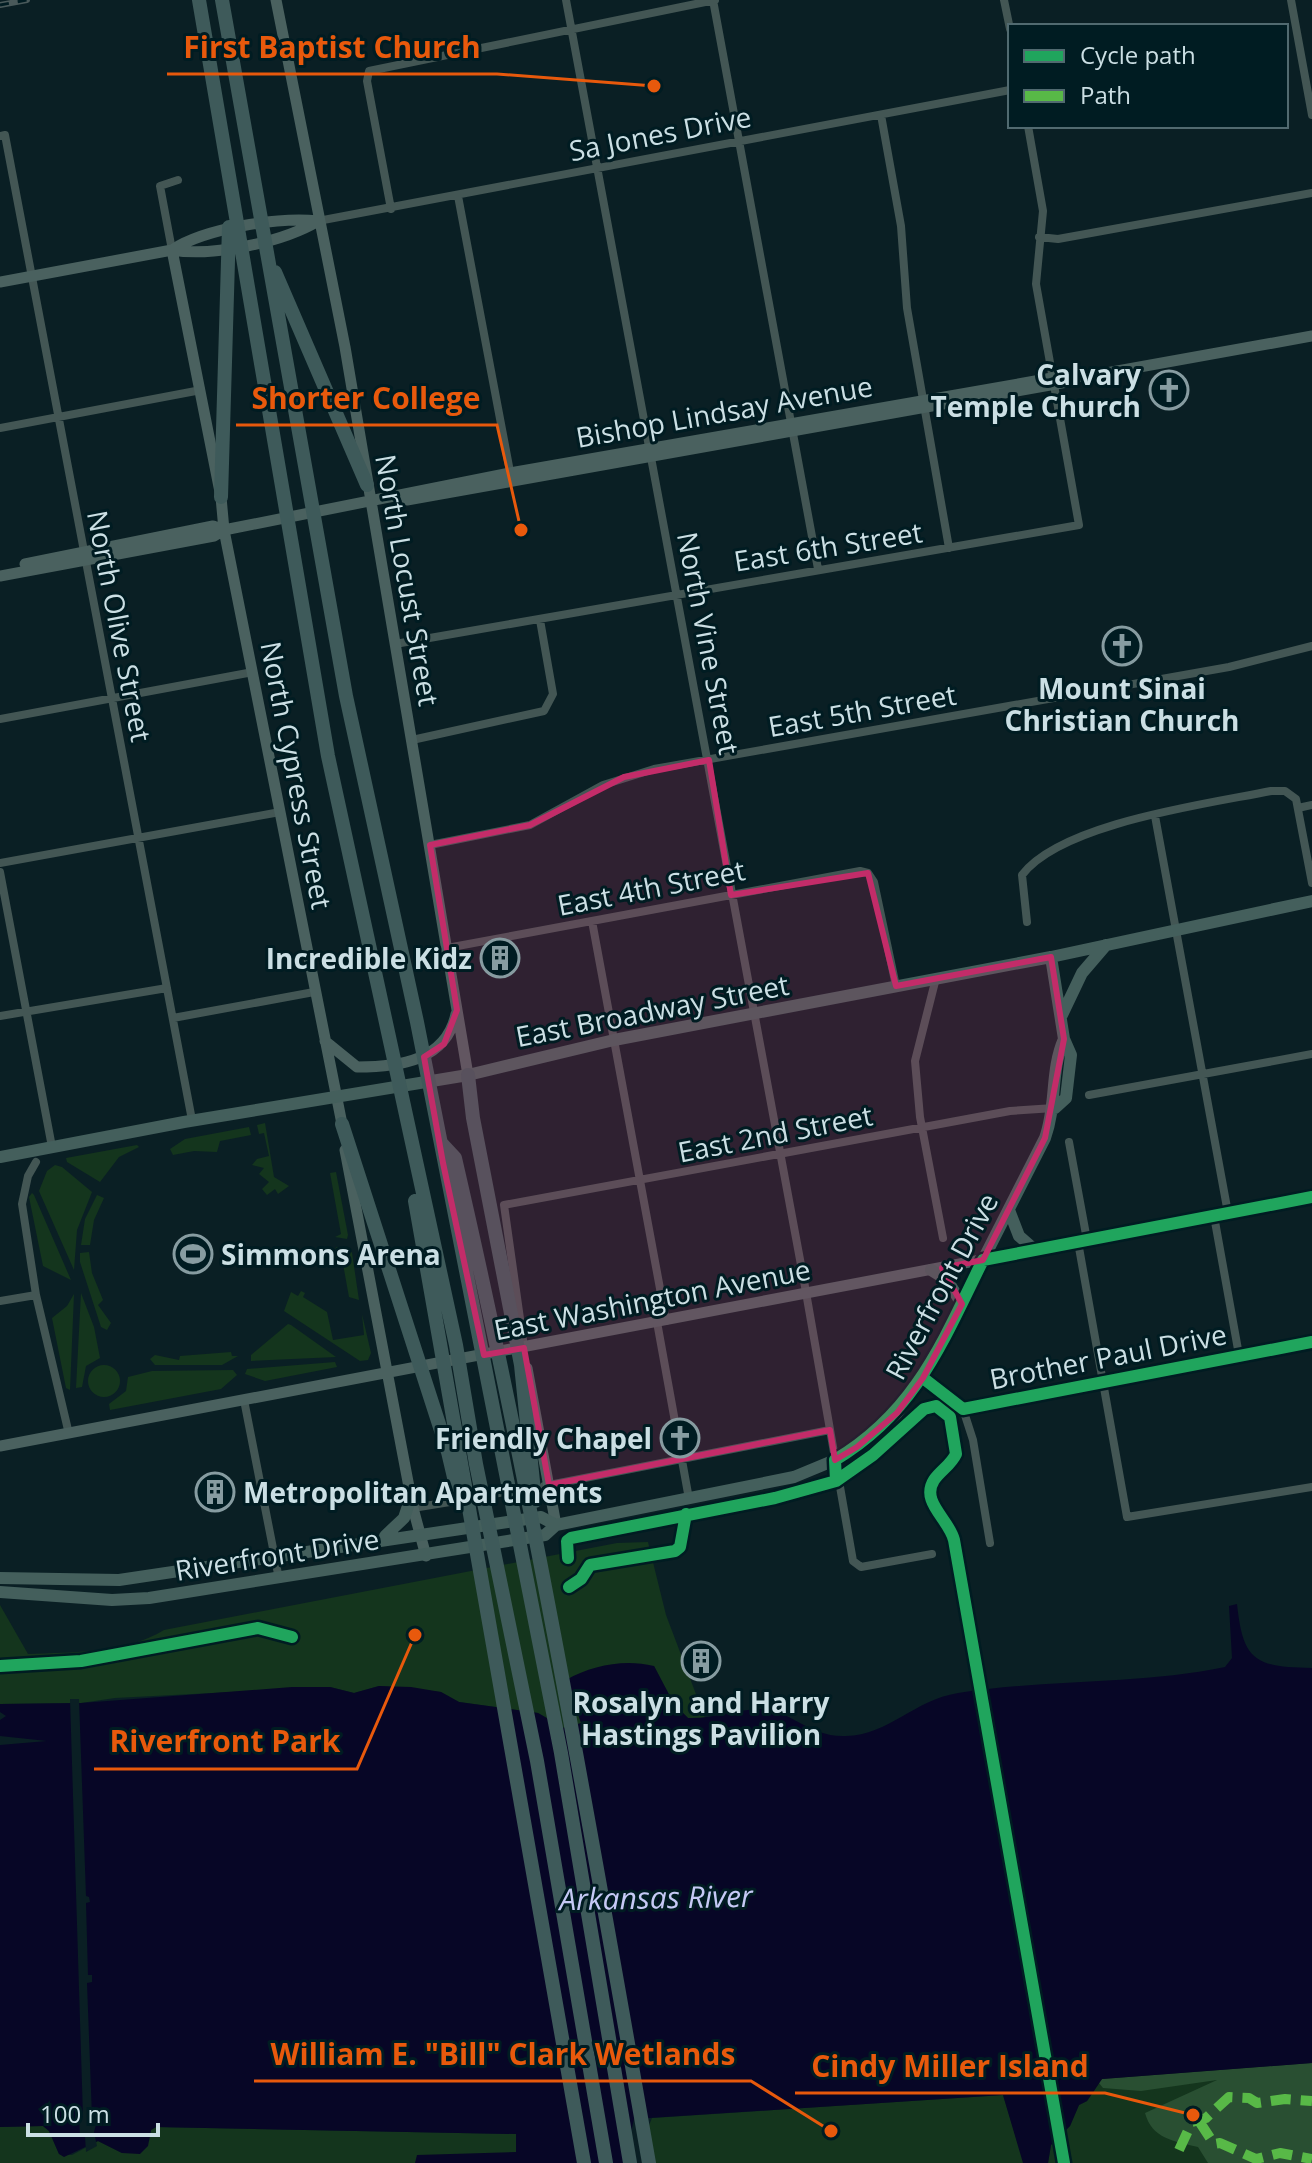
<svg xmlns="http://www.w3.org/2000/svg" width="1312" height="2163" font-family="'Open Sans',sans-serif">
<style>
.green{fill:#14351d}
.forest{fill:#294f32}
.water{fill:#070626}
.pier{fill:#0a1f24}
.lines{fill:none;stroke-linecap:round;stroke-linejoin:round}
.street{stroke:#435654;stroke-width:8}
.secondary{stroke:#4a615f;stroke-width:11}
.primary{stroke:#445f5c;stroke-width:12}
.highway{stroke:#3e5a5a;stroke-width:14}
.rail-casing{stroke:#49595a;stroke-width:6}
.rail{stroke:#001c22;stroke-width:3;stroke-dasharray:9;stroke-linecap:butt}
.quiet{stroke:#58b947;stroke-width:10;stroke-dasharray:20 10;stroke-linecap:butt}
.cycleway-casing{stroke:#001c22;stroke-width:17}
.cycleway{stroke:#20a55d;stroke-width:12}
.marked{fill:#c32c69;fill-opacity:0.2;stroke:#c32c69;stroke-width:6;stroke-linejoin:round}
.labels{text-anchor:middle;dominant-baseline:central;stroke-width:6;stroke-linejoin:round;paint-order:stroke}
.street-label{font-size:28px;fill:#cbdfe4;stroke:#001c22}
.poi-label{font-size:28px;font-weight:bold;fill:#cbdfe4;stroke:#001c22;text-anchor:end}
.water-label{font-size:30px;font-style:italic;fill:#c5c9f5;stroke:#001c22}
.leader{fill:none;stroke:#e8590c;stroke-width:3}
.callout-dot{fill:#e8590c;stroke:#001c22;stroke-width:3}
.callout-label{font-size:30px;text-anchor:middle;font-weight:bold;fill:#e8590c;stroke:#001c22;stroke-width:6;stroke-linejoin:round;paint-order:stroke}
</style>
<rect width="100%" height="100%" fill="#0a1f24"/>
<!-- green -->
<path class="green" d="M 265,1123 L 274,1177 L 289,1186 L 278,1194 L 275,1189 L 267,1195 L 262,1189 L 269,1182 L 259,1174 L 264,1168 L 252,1165 L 257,1159 L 269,1156 L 264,1133 L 259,1134 L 257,1125 Z
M 249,1127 L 251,1135 L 220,1141 L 217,1152 L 194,1151 L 173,1155 L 170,1149 L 185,1139 Z
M 137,1145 L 139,1147 L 119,1157 L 100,1182 L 67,1162 L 66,1158 Z
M 55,1165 L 62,1167 L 92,1192 L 77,1230 L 74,1270 L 39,1191 L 47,1171 Z
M 336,1172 L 348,1235 L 347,1239 L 335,1237 L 341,1234 L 330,1173 Z
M 32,1193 L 34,1195 L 71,1280 L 43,1266 L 29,1197 Z
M 97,1195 L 104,1198 L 94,1220 L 90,1245 L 81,1245 L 85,1219 Z
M 336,1247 L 348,1248 L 352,1253 L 359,1300 L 349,1297 L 341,1253 L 335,1250 Z
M 89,1252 L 92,1273 L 103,1300 L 98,1305 L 111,1323 L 107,1330 L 101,1327 L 80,1262 L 80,1253 Z
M 301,1291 L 305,1293 L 303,1297 L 327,1312 L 333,1340 L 364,1335 L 362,1314 L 371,1353 L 368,1360 L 360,1361 L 284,1311 L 291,1292 L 298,1296 Z
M 81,1293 L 94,1327 L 100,1358 L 86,1366 L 82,1387 L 76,1388 Z
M 74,1294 L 70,1390 L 66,1388 L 52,1318 L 67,1306 Z
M 288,1324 L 291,1325 L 336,1357 L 251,1361 L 251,1355 Z
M 231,1352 L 232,1356 L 238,1356 L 222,1365 L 155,1365 L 150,1359 L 155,1355 L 179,1360 L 180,1356 Z
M 335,1362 L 337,1367 L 265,1381 L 245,1374 L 247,1369 Z
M88 1381a16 16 0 1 1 32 0a16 16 0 1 1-32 0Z
M 233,1370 L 237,1375 L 221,1389 L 110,1410 L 109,1404 L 126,1391 L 128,1377 L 152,1371 Z
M 648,1542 L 666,1615 L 705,1718 L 688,1718 L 674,1704 L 654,1666 L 576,1727 L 564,1728 L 538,1713 L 459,1702 L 441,1692 L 379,1686 L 354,1693 L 330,1687 L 115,1698 L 81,1703 L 0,1704 L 0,1605 L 28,1654 C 73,1652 125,1654 164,1630 L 617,1543 Z
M 1312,2063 L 1312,2163 L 1048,2163 L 1051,2145 L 1070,2126 L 1079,2105 L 1087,2101 L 1102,2079 Z
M 1003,2095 L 1018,2144 L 1031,2163 L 642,2163 L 644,2138 L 652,2118 Z
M 43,2126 L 49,2131 L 59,2154 L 72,2155 L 98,2141 L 122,2153 L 149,2141 L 151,2130 L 156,2127 L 516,2134 L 525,2163 L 0,2163 L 0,2127 Z"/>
<!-- forest -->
<path class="forest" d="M 1312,2063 L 1312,2163 L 1208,2163 L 1198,2147 C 1174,2141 1152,2139 1145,2113 L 1217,2080 L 1141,2091 L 1103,2088 L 1099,2083 L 1102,2079 Z"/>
<!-- water -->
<path class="water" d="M 1237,1604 C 1243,1661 1255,1667 1312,1668 L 1312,2063 L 1102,2079 L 1087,2101 L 1079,2105 L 1070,2126 L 1051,2145 L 1048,2163 L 1023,2163 L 1003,2095 L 634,2119 L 624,2163 L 415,2163 L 417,2155 L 516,2152 L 516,2134 L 156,2127 L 151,2130 L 148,2146 L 140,2154 L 122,2153 L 98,2141 L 64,2157 L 59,2154 L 49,2131 L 43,2126 L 0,2127 L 0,1745 L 47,1741 L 0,1736 L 0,1720 L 6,1716 L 0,1712 L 0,1704 L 81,1703 L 292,1687 L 330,1687 L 354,1693 L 379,1686 L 411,1687 L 441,1692 L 459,1702 L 538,1713 L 564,1728 L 581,1723 L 566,1680 C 593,1665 624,1659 654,1666 L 674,1704 L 688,1718 C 713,1719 736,1709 761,1709 C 787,1708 810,1738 846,1736 C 889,1735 914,1700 958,1693 C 1046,1679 1137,1685 1225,1667 L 1232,1658 L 1229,1606 Z"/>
<!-- pier -->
<path class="pier" d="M 975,1687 L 982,1687 L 1062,2139 L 1054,2147 Z
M 70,1699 L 79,1699 L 86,1896 L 89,1897 L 90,1902 L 86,1903 L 88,1975 L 92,1975 L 92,1982 L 87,1983 L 92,2117 L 97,2121 L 94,2132 L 97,2146 L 86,2152 L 85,2137 L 80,2136 L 79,2118 L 83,2117 Z"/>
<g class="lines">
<!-- street -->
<path class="street" d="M 566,0 L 804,1281 L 853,1561 L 861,1567 L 932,1554
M 713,0 L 818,569
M 1004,0 L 1010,29
M 1291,0 L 1312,115
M 881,115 L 901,226 L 907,308 L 949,548
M 0,136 L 5,135 L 192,1120
M 458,196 L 511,477
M 391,209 L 367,81 L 369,71 L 715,0
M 318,221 L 1010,90
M 1039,237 L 1058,239 L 1312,193
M 172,250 L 160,186 L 178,180
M 0,428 L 201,390
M 395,644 L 1079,525 L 1036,284 L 1043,211 L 1028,126
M 0,719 L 253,672
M 412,740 L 544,711 L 553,694 L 540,620
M 1298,808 L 1312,805
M 1155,816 L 1228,1213
M 430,845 L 530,825 L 603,785 L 654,769 L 1229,667 L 1312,646
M 0,863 L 280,812
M 0,872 L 52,1147
M 592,921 L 666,1321
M 1027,922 L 1022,875 C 1061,823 1207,804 1271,791 L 1285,791 L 1296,799 L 1312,883
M 447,948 L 860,871 L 868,873 L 874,882 L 896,986
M 936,978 L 915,1061 L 920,1117 L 943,1238
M 0,1016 L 167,988
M 173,1018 L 314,992
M 1089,1095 L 1312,1054
M 1069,1142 L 1087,1240
M 36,1162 L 28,1176 L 22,1204 L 36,1295 L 69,1434
M 1214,1216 L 1239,1355
M 1078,1242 L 1127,1517 L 1312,1487
M 0,1301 L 36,1295
M 657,1322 L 689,1499
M 524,1347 L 504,1205 L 1010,1111 L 1054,1108
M 923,1378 L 963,1409 L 1312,1342
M 244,1400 L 279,1579
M 963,1409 L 973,1440 L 990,1543
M 544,1486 L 830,1430
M 481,1496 L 511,1491
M 413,1508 L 468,1499"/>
<!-- secondary -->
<path class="secondary" d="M 276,0 L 345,347 L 468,1075
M 172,250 L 221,497 L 224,530 L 343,1129
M 172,250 C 205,228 279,217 318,221
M 0,282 L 172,250 C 213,257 283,242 318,221
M 1084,377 L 1312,336
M 407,500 L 1067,382
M 25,564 L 213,526 L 224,530
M 0,576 L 214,536 L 224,530 L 510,473 L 1052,378 L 1088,376
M 325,1041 L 357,1067 C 399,1067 446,1061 456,1014
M 345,1150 L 413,1508 L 426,1556
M 527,1368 L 556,1525
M 0,1446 L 1312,1197"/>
<!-- primary -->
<path class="primary" d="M 1051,957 L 1064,1039 L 1071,1055 L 1066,1098 L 1055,1108
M 1062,1015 L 1082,973 L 1106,945
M 0,1157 L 184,1122 L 468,1075 L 614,1040 L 1051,957 L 1312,901
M 1009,1210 L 1019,1236 L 1035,1250
M 931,1270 L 947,1280 L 962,1304
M 385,1536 L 404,1518 L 411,1497
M 0,1578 L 119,1580 L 541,1517 L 556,1525
M 0,1592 L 112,1600 L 149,1598 L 545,1535 L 556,1525 L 794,1477 L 835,1460 L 873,1435 L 897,1413 L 923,1378 L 1045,1138 C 1057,1105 1050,1071 1064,1039"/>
<!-- highway -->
<path class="highway" d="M 199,0 L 328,756 L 456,1345 L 476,1464 L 537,1761 L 606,2163
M 222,0 L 346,696 L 417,1022 L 561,1753 L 630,2163
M 275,272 L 367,485
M 221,497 L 229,227
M 468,1075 L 473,1118 L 521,1365 L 535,1501
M 342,1124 L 448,1452 L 456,1486
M 442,1144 L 455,1158 C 532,1491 590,1827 649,2163
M 415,1201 L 584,2163"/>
<!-- rail casing -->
<g class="rail-casing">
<path id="rail" d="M 0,5 L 27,0"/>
</g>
<!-- rail -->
<use href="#rail" class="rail"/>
<!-- quiet -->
<path class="quiet" d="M 1199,2121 L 1214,2144 L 1220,2143 L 1256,2159 L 1280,2153 L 1312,2159
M 1179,2150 L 1192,2122 L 1206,2118 L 1229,2097 L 1249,2098 L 1257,2103 L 1285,2099 L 1312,2101"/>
<!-- cycleway casing -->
<g class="cycleway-casing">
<path id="cycleway" d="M 923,1378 L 963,1409 L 1312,1342
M 836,1481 L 835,1460 C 916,1412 943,1341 983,1260 L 1312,1197
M 568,1558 L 567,1541 L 571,1538 L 775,1498 L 836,1481 L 873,1455 L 924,1409 L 936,1406 L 950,1417 L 956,1454 C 951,1465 941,1470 934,1480 C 920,1502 949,1519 954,1540 L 1064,2163
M 569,1587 L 581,1579 L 590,1565 L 675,1551 L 680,1547 L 686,1514
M 0,1666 L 81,1661 L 258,1628 L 292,1637"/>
</g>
<!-- cycleway -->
<use href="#cycleway" class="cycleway"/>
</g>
<!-- marked area -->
<path class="marked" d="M 709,760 L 731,895 L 868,873 L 896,986 L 1051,957 L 1064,1039 L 1045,1138 L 983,1260 L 942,1268 L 962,1304 L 923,1378 L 897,1413 L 857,1447 L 835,1460 L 830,1430 L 549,1485 L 524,1348 L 484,1355 L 443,1163 L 424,1057 L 444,1044 L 457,1010 L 430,845 L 530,825 L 624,777 Z"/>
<!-- icons -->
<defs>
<g id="church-ring" transform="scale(2)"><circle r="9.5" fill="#001c22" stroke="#879ca1" stroke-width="1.5"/><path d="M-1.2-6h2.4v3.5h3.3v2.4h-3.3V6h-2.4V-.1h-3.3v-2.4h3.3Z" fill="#879ca1"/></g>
<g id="building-ring" transform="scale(2)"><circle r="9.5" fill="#001c22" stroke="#879ca1" stroke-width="1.5"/><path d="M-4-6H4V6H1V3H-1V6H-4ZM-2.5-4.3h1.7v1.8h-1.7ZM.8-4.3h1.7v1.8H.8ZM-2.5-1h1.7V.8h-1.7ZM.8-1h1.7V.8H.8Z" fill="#879ca1"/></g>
<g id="stadium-ring" transform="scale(2)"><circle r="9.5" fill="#001c22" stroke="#879ca1" stroke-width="1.5"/><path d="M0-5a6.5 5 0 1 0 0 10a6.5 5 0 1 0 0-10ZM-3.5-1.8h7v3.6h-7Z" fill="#879ca1"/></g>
</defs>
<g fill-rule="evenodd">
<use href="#church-ring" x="1169" y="390"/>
<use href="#church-ring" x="1122" y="646"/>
<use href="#building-ring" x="500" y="958"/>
<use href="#stadium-ring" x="193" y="1254"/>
<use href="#church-ring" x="680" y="1438"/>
<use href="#building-ring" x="215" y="1492"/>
<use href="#building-ring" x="701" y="1661"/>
</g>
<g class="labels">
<!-- street labels -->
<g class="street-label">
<text transform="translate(660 133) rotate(-11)">Sa Jones Drive</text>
<text transform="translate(724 411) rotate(-10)">Bishop Lindsay Avenue</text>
<text transform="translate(828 546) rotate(-9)">East 6th Street</text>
<text transform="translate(408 580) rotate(80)">North Locust Street</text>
<text transform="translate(120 626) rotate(79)">North Olive Street</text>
<text transform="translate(709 643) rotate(79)">North Vine Street</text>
<text transform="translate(862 710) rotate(-10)">East 5th Street</text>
<text transform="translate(297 775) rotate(79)">North Cypress Street</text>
<text transform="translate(651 887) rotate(-11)">East 4th Street</text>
<text transform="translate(652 1010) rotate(-11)">East Broadway Street</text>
<text transform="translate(775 1133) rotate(-11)">East 2nd Street</text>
<text transform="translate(941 1286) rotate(-62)">Riverfront Drive</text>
<text transform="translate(652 1299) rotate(-11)">East Washington Avenue</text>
<text transform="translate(1108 1356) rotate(-11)">Brother Paul Drive</text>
<text transform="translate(277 1554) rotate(-9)">Riverfront Drive</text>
</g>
<!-- poi labels -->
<g class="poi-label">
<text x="1141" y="374">Calvary<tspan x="1141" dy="32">Temple Church</tspan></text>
<text x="1122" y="688" text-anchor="middle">Mount Sinai<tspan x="1122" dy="32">Christian Church</tspan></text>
<text x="472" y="958">Incredible Kidz</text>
<text x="221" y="1254" text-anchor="start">Simmons Arena</text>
<text x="652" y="1438">Friendly Chapel</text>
<text x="243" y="1492" text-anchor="start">Metropolitan Apartments</text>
<text x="701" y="1702" text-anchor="middle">Rosalyn and Harry<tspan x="701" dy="32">Hastings Pavilion</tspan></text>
</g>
<!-- water labels -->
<g class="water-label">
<text transform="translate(656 1897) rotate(-1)">Arkansas River</text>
</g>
</g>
<!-- callouts -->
<path class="leader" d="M654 86L497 74H167M521 530L497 425H236M415 1635L357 1769H94M831 2131L751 2081H254M1193 2115L1105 2093H795"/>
<g class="callout-dot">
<circle cx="654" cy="86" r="8"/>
<circle cx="521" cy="530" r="8"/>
<circle cx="415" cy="1635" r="8"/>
<circle cx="831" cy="2131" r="8"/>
<circle cx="1193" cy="2115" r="8"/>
</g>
<g class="callout-label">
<text x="332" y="58">First Baptist Church</text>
<text x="366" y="409">Shorter College</text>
<text x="225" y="1752">Riverfront Park</text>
<text x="503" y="2065">William E. "Bill" Clark Wetlands</text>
<text x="950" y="2077">Cindy Miller Island</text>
</g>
<!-- legend -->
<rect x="1008" y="24" width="280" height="104" fill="#001c22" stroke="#516a70" stroke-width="2"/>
<rect x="1024" y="50" width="40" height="12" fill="#20a55d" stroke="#516a70" stroke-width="2"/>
<text x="1080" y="64" font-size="24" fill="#cbdfe4">Cycle path</text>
<rect x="1024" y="90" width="40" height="12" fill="#58b947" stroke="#516a70" stroke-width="2"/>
<text x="1080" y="104" font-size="24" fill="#cbdfe4">Path</text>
<!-- scale -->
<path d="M28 2123v12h130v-12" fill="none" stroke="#cbdfe4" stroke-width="4"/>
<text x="40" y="2123" font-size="24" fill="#cbdfe4" stroke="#001c22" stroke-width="6" paint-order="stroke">100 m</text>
</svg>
